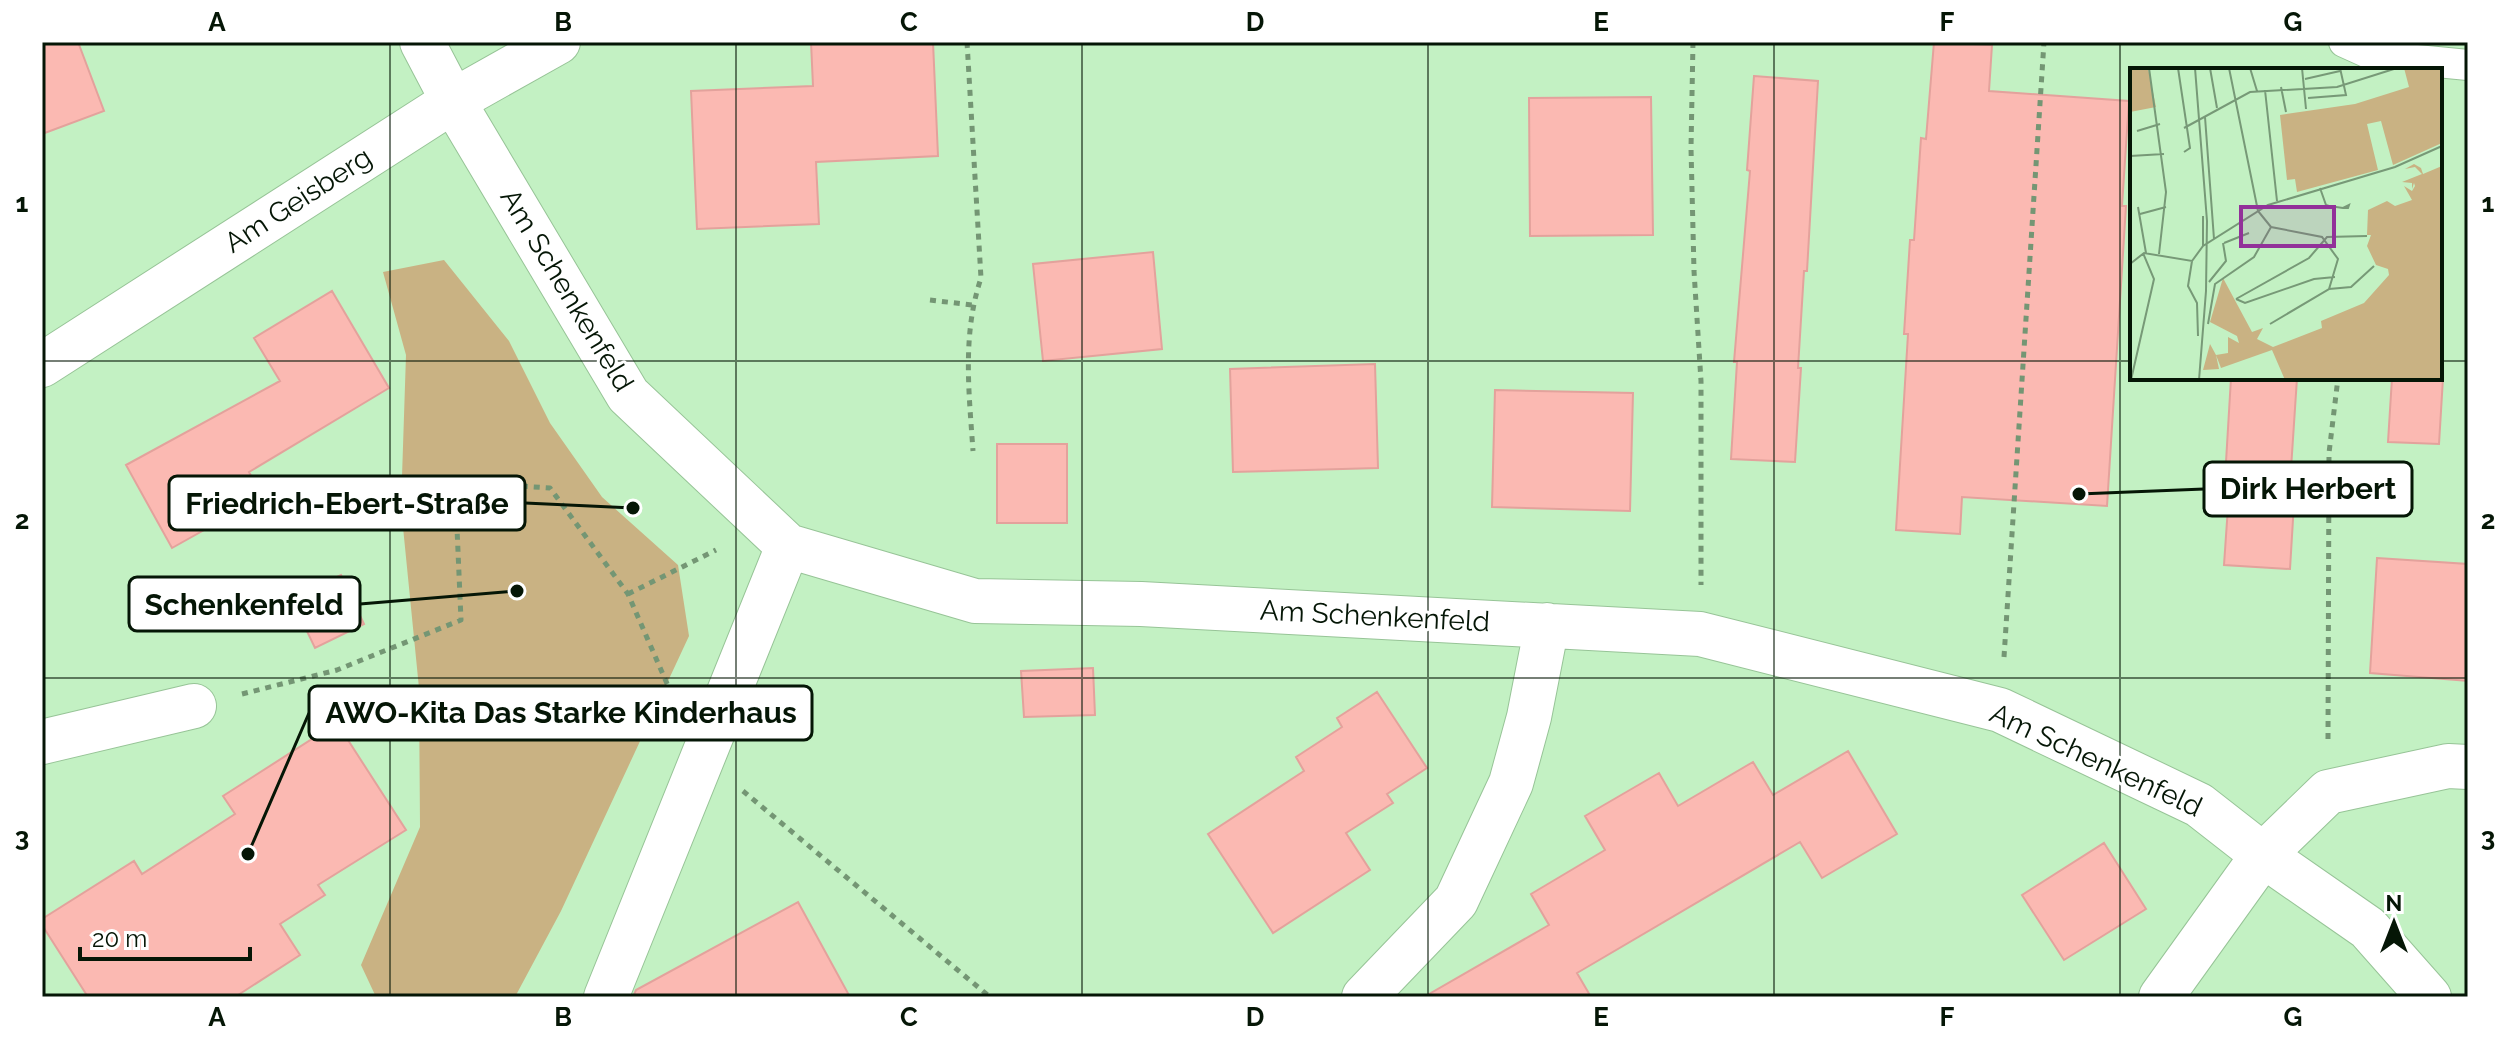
<svg xmlns="http://www.w3.org/2000/svg" width="2510" height="1039" font-family="Raleway,sans-serif">
<style>
.green{fill:#c9b283}
.building{fill:#fbb9b2;stroke:#e3a29c;stroke-width:2}
.lines{fill:none;stroke-linecap:round;stroke-linejoin:round}
.lane-casing{stroke:#97c497;stroke-width:32}
.street-casing{stroke:#97c497;stroke-width:46}
.secondary-casing{stroke:#97c497;stroke-width:46}
.path{stroke:#749674;stroke-width:5;stroke-dasharray:6 6;stroke-linecap:butt}
.lane{stroke:#fff;stroke-width:30}
.street{stroke:#fff;stroke-width:44}
.secondary{stroke:#fff;stroke-width:44}
.grid{fill:none;stroke:#051606;stroke-width:2;stroke-opacity:0.55}
.labels{text-anchor:middle;dominant-baseline:central;stroke-width:6;stroke-linejoin:round;paint-order:stroke}
.street-label{font-size:28px;fill:#051606;stroke:#fff}
.inset-road{fill:none;stroke:#797;stroke-width:2}
.view{fill:#923199;fill-opacity:0.15;stroke:#923199;stroke-width:4}
.inset-edge{fill:none;stroke:#051606;stroke-width:4}
.leader{fill:none;stroke:#051606;stroke-width:3}
.callout-dot{fill:#051606;stroke:#fff;stroke-width:3}
.callout{fill:#fff;stroke:#051606;stroke-width:3}
.callout-label{font-size:30px;text-anchor:middle;font-weight:bold;fill:#051606}
.neatline{fill:none;stroke:#051606;stroke-width:3}
.grid-label{font-size:26px;text-anchor:middle;font-weight:bold;fill:#051606}
</style>
<rect width="100%" height="100%" fill="#c3f1c3"/>
<!-- green -->
<path class="green" d="M 444,260 L 509,341 L 550,423 L 602,497 L 678,565 L 689,636 L 561,911 L 515,997 L 376,997 L 361,965 L 420,827 L 419,688 L 401,507 L 406,355 L 383,272 Z"/>
<!-- building -->
<path class="building" d="M 42,42 L 78,42 L 104,111 L 42,134 Z
M 811,42 L 933,42 L 938,156 L 816,162 L 819,224 L 697,229 L 691,91 L 813,86 Z
M 1934,42 L 1992,45 L 1989,91 L 2129,101 L 2122,206 L 2126,206 L 2107,506 L 1962,497 L 1960,534 L 1896,530 L 1908,334 L 1904,334 L 1910,240 L 1914,240 L 1921,138 L 1926,139 Z
M 1754,76 L 1818,81 L 1807,271 L 1804,271 L 1798,368 L 1801,368 L 1795,462 L 1731,459 L 1737,362 L 1734,362 L 1750,171 L 1747,170 Z
M 1651,97 L 1653,235 L 1530,236 L 1529,98 Z
M 1153,252 L 1162,349 L 1043,361 L 1033,264 Z
M 332,291 L 389,388 L 249,472 L 263,497 L 172,548 L 126,465 L 280,381 L 254,338 Z
M 1375,364 L 1378,468 L 1233,472 L 1230,369 Z
M 2231,378 L 2297,378 L 2291,469 L 2296,470 L 2290,569 L 2224,565 L 2231,463 L 2226,462 Z
M 2392,378 L 2443,378 L 2439,444 L 2388,442 Z
M 1495,390 L 1633,393 L 1630,511 L 1492,507 Z
M 997,444 L 1067,444 L 1067,523 L 997,523 Z
M 2377,558 L 2468,564 L 2468,681 L 2370,673 Z
M 341,575 L 364,624 L 315,648 L 291,598 Z
M 1093,668 L 1095,715 L 1024,717 L 1021,671 Z
M 1377,692 L 1427,768 L 1387,794 L 1393,803 L 1346,833 L 1370,870 L 1273,933 L 1208,834 L 1304,771 L 1296,757 L 1342,727 L 1337,718 Z
M 337,723 L 406,830 L 318,885 L 325,895 L 280,924 L 300,955 L 235,997 L 88,997 L 42,925 L 42,919 L 134,861 L 142,874 L 235,814 L 223,796 Z
M 1848,751 L 1897,834 L 1822,878 L 1800,842 L 1577,973 L 1591,997 L 1424,997 L 1549,925 L 1531,894 L 1605,850 L 1585,816 L 1659,773 L 1678,806 L 1753,762 L 1773,795 Z
M 2104,843 L 2146,909 L 2064,960 L 2022,895 Z
M 798,902 L 850,997 L 633,997 L 636,990 Z"/>
<g class="lines">
<!-- lane casing -->
<g class="lane-casing">
<path id="lane" d="M 2344,42 L 2375,56 L 2468,65"/>
</g>
<!-- street casing -->
<g class="street-casing">
<path id="street" d="M 422,42 L 453,101 L 628,395 L 788,546 L 975,601 L 1141,604 L 1700,634 L 2000,710 L 2199,805 L 2263,855 L 2368,928 L 2429,997
M 42,742 L 194,706
M 606,997 L 788,546
M 1364,997 L 1456,901 L 1511,783 L 1529,717 L 1547,625
M 2161,997 L 2263,855 L 2328,792 L 2448,766 L 2468,767"/>
</g>
<!-- secondary casing -->
<g class="secondary-casing">
<path id="secondary" d="M 42,365 L 453,101 L 558,42"/>
</g>
<!-- path -->
<path class="path" d="M 967,42 L 981,278 C 962,335 969,392 973,451
M 1693,42 L 1691,148 L 1694,271 L 1701,381 L 1701,585
M 930,300 L 972,305
M 628,594 L 716,550
M 2004,657 L 2044,42
M 242,694 L 337,670 L 461,620 L 457,528 L 482,493 L 504,485 L 550,488 L 628,594 L 672,695
M 2328,739 L 2329,453 L 2338,378
M 743,791 L 990,997"/>
<!-- lane -->
<use href="#lane" class="lane"/>
<!-- street -->
<use href="#street" class="street"/>
<!-- secondary -->
<use href="#secondary" class="secondary"/>
</g>
<!-- grid -->
<path class="grid" d="M 390,42 L 390,997M 736,42 L 736,997M 1082,42 L 1082,997M 1428,42 L 1428,997M 1774,42 L 1774,997M 2120,42 L 2120,997M 42,361 L 2132,361M 2440,361 L 2468,361M 42,678 L 2468,678"/>
<g class="labels">
<!-- street labels -->
<g class="street-label">
<text transform="translate(298 200) rotate(-33)">Am Geisberg</text>
<text transform="translate(567 290) rotate(59)">Am Schenkenfeld</text>
<text transform="translate(1375 616) rotate(3)">Am Schenkenfeld</text>
<text transform="translate(2096 760) rotate(25)">Am Schenkenfeld</text>
</g>
</g>
<!-- overview -->
<g transform="translate(2130 68)">
<rect width="312" height="312" fill="#c3f1c3"/>
<path d="M 0,0 L 18,0 L 26,39 L 0,44 ZM 274,0 L 312,0 L 312,75 L 263,97 L 251,53 L 237,56 L 248,102 L 167,124 L 165,111 L 157,112 L 150,47 L 225,36 L 279,19 ZM 284,96 L 291,100 L 293,106 L 312,98 L 312,312 L 155,312 L 142,282 L 91,300 L 86,287 L 89,301 L 73,302 L 80,276 L 86,287 L 98,285 L 98,269 L 109,275 L 107,268 L 80,254 L 93,210 L 122,264 L 133,260 L 127,271 L 143,279 L 192,260 L 191,253 L 234,235 L 259,207 L 258,201 L 246,197 L 237,178 L 241,167 L 237,167 L 238,142 L 257,133 L 265,138 L 282,132 L 274,118 L 282,123 L 285,118 L 284,115 L 282,121 L 282,115 L 272,114 L 292,106 L 285,99 L 275,101 Z" fill="#c9b283"/>
<path class="inset-road" d="M 19,0 L 36,124 L 29,186M 48,0 L 60,80 L 54,84M 65,0 L 77,153 L 76,223M 80,0 L 87,40M 99,0 L 128,143 L 141,159 L 192,169 L 208,191 L 199,221 L 140,256M 120,0 L 127,23M 172,0 L 176,41M 175,11 L 210,3M 151,19 L 156,44M 135,22 L 147,133M 178,30 L 216,27 L 210,0M 75,49 L 84,171M 54,60 L 120,24 L 207,19 L 267,0M 7,63 L 30,56M 0,88 L 34,86M 190,120 L 196,137 L 199,138 L 213,140 L 218,140 L 219,137 L 213,140M 8,139 L 16,185M 10,146 L 36,139M 73,148 L 73,178M 94,175 L 119,165M 62,193 L 58,218 L 67,235 L 68,268M 0,196 L 14,185 L 62,193 L 73,178 L 138,137 L 265,99 L 312,78M 79,214 L 96,193 L 93,175M 199,221 L 221,219 L 244,198M 106,231 L 179,190 L 197,169 L 237,168M 106,231 L 115,235 L 184,211 L 205,209M 78,256 L 85,216 L 124,189 L 141,159M 1,312 L 24,211 L 13,185M 69,312 L 76,223"/>
<path class="view" d="M 111,139 L 204,139 L 204,178 L 111,178 Z"/>
<rect width="312" height="312" class="inset-edge"/>
</g>
<!-- callouts -->
<path class="leader" d="M2079 494L2204 489M633 508L525 503M517 591L360 604M248 854L309 713"/>
<g class="callout-dot">
<circle cx="2079" cy="494" r="8"/>
<circle cx="633" cy="508" r="8"/>
<circle cx="517" cy="591" r="8"/>
<circle cx="248" cy="854" r="8"/>
</g>
<g class="callout">
<rect x="2204" y="462" width="208" height="54" rx="8"/>
<rect x="169" y="476" width="356" height="54" rx="8"/>
<rect x="129" y="577" width="231" height="54" rx="8"/>
<rect x="309" y="686" width="503" height="54" rx="8"/>
</g>
<g class="callout-label">
<text x="2308" y="499">Dirk Herbert</text>
<text x="347" y="514">Friedrich-Ebert-Straße</text>
<text x="244" y="615">Schenkenfeld</text>
<text x="561" y="723">AWO-Kita Das Starke Kinderhaus</text>
</g>
<!-- border -->
<rect width="2510" height="1039" fill="none" stroke="#ffffff" stroke-width="88"/>
<!-- north arrow -->
<g transform="translate(2394 923)" stroke="#ffffff" stroke-width="6" paint-order="stroke">
<path d="M0-6L14 30L0 20L-14 30Z" fill="#051606"/>
<text y="-12" font-size="22" font-weight="bold" text-anchor="middle" fill="#051606">N</text>
</g>
<!-- scale -->
<path d="M80 947v12h170v-12" fill="none" stroke="#051606" stroke-width="4"/>
<text x="92" y="947" font-size="24" fill="#051606" stroke="#ffffff" stroke-width="6" paint-order="stroke">20 m</text>
<rect x="44" y="44" width="2422" height="951" class="neatline"/>
<g class="grid-label">
<text x="217" y="31">A</text>
<text x="563" y="31">B</text>
<text x="909" y="31">C</text>
<text x="1255" y="31">D</text>
<text x="1601" y="31">E</text>
<text x="1947" y="31">F</text>
<text x="2293" y="31">G</text>
<text x="22" y="212">1</text>
<text x="2488" y="212">1</text>
<text x="22" y="529">2</text>
<text x="2488" y="529">2</text>
<text x="22" y="846">3</text>
<text x="2488" y="846">3</text>
<text x="217" y="1026">A</text>
<text x="563" y="1026">B</text>
<text x="909" y="1026">C</text>
<text x="1255" y="1026">D</text>
<text x="1601" y="1026">E</text>
<text x="1947" y="1026">F</text>
<text x="2293" y="1026">G</text>
</g>
</svg>
